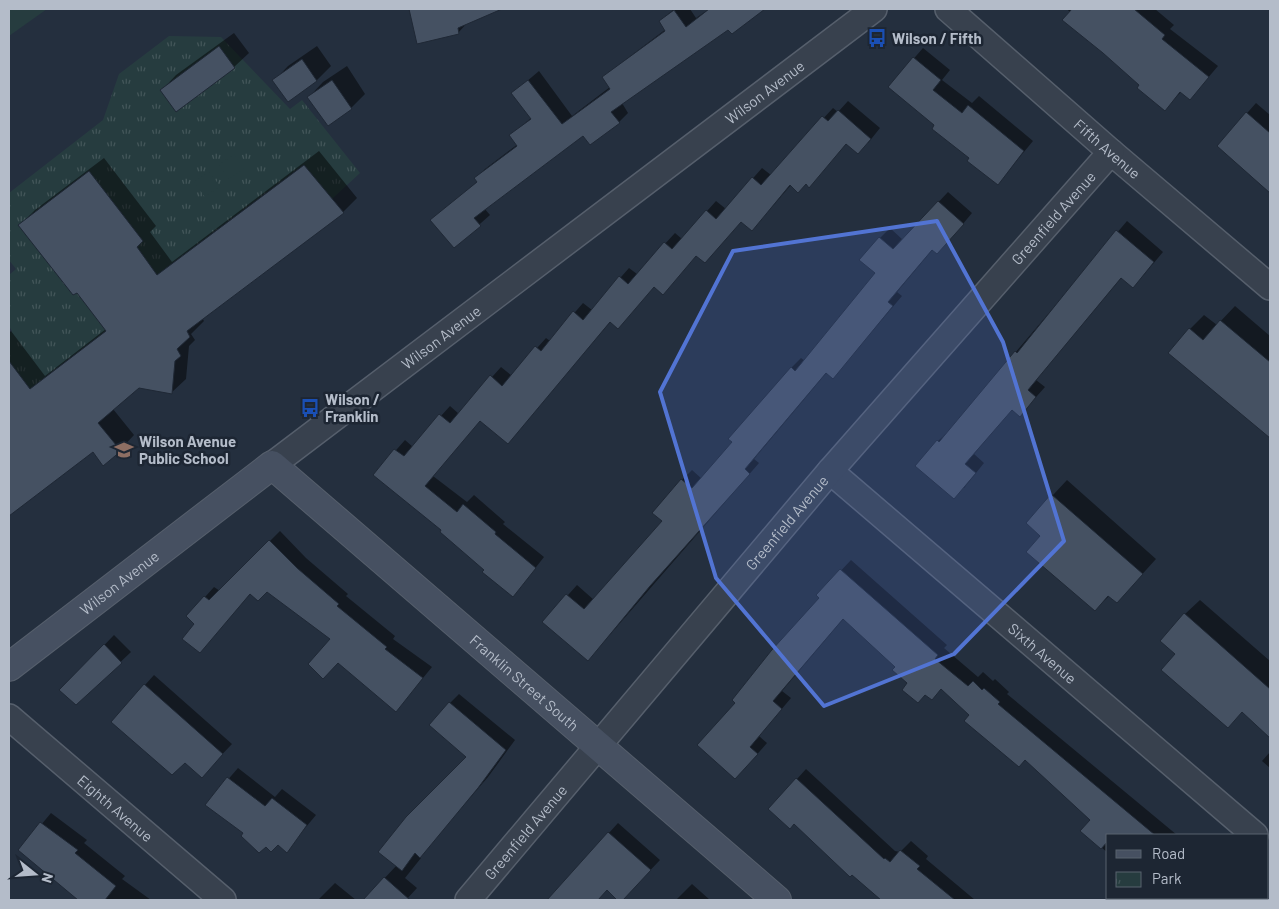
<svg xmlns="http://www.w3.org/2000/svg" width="1279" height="909" font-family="Barlow,sans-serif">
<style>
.park{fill:url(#park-tufts)}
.garden{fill:#263c3f}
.shadow{fill:#0007}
.building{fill:#455162;stroke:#1f2835}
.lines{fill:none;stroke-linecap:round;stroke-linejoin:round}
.street-casing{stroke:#565f6c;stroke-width:28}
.secondary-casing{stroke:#565f6c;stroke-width:30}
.street{stroke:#38414e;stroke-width:25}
.secondary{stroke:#465061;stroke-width:28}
.marked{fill:#5274d3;fill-opacity:0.2;stroke:#5274d3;stroke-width:4;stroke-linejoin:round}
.labels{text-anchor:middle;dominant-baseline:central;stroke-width:5;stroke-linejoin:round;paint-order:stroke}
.poi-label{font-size:15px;font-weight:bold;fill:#b4bcc9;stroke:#1d2633;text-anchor:start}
.street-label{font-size:15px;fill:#b4bcc9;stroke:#1d2633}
</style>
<defs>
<pattern id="park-tufts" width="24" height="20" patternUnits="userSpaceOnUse" patternTransform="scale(1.25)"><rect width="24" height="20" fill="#263c3f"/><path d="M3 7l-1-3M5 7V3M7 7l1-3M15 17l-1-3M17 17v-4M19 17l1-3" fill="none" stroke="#435659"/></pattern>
</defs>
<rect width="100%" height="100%" fill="#242f3e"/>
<!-- park -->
<path class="park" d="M 169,36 L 221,37 L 290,109 L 302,100 L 360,173 L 332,199 L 303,165 L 157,275 L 137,247 L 143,241 L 89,171 L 19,225 L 73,295 L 77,293 L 106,331 L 30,389 L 9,361 L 9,334 L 12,331 L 9,326 L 9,275 L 16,269 L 9,260 L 9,193 L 103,120 L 119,74 Z"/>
<!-- garden -->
<path class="garden" d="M 9,9 L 47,9 L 9,36 Z
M 234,154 L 244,169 L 229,179 L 219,165 Z
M 209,172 L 220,186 L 205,197 L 194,182 Z"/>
<!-- shadow -->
<path class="shadow" d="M 412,9 L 495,9 L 468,22 L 458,33 L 410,10 Z
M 674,9 L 690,9 L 696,18 L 709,9 L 763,9 L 732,33 L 728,28 L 622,103 L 628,113 L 619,122 L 584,134 L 484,208 L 490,215 L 454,247 L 432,220 L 478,181 L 476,178 L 485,169 L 518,144 L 511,135 L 531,118 L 513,93 L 539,71 L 572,116 L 610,87 L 603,77 L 666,29 L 660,21 Z
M 1067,9 L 1155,9 L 1174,25 L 1170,29 L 1218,66 L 1190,99 L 1181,92 L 1165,109 Z
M 234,33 L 249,53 L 234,67 L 162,90 L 176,75 Z
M 317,46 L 331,66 L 317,80 L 274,81 L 288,66 Z
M 923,48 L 950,70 L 942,80 L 972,103 L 979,96 L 1033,141 L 998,183 L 936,125 L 889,87 Z
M 347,66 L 365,94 L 351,108 L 309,97 L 323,82 Z
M 848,101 L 880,128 L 868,143 L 847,143 L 809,186 L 806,183 L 791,185 L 752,230 L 741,221 L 654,286 L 618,328 L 611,321 L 508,442 L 480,420 L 433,476 L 467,502 L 474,495 L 505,522 L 503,524 L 544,557 L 522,585 L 486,570 L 443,530 L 375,474 L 405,440 L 413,447 L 450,406 L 459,414 L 501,367 L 512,376 L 546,338 L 550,341 L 583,303 L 592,310 L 629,268 L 637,274 L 675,233 L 682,239 L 716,201 L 726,209 L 762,168 L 771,175 L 833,108 L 838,112 Z
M 1256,103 L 1270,115 L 1270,193 L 1218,146 Z
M 319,151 L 357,198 L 343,212 L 202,318 L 204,321 L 191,334 L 195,340 L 189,346 L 186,379 L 171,393 L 138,387 L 113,409 L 134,435 L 120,450 L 93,450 L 16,510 L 9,500 L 9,333 L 11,331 L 45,376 L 106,329 L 78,292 L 20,225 L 35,210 L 104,158 L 156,226 L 150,232 L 172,262 Z
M 948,192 L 972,213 L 947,243 L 933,249 L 897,292 L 902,296 L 842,367 L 827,372 L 754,459 L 759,463 L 588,660 L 544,622 L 577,585 L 594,600 L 663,521 L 682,480 L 692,470 L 702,479 L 734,442 L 791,368 L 801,358 L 805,361 L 877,273 L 861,260 L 880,238 L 890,228 L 903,240 Z
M 1127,221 L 1163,252 L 1142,277 L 1122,277 L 1036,380 L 1045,387 L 1029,405 L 1012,409 L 974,454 L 984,463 L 964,488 L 938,441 L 948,432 Z
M 1235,306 L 1270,336 L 1270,432 L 1268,435 L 1190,329 L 1204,315 L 1217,325 Z
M 1067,480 L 1156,559 L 1117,602 L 1110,595 L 1095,610 L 1042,536 L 1027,523 Z
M 280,531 L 306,558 L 348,594 L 346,596 L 395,636 L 393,639 L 432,667 L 405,700 L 332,639 L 267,591 L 251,593 L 200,652 L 196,624 L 188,616 L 214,587 L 220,591 Z
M 851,560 L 947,645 L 944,648 L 978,677 L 983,672 L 993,681 L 995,679 L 1009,692 L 1007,694 L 1177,835 L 1108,835 L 1108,853 L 1082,831 L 1092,820 L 1025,759 L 942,688 L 932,698 L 909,683 L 896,667 L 844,618 L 782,691 L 791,698 L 759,736 L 767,743 L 745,768 L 737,702 L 821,598 L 818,595 Z
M 1200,600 L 1270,661 L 1270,698 L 1265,704 L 1177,654 L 1185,614 Z
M 114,635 L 131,652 L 76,704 L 61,690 Z
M 154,675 L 232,744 L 211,766 L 145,685 Z
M 459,694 L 515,740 L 488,777 L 419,857 L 421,858 L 405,878 L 417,888 L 406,900 L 364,900 L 397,865 L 467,757 L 450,703 Z
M 1270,752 L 1270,768 L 1262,761 Z
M 238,768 L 275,797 L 282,789 L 316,815 L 286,851 L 278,843 L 245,833 L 206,805 Z
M 806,769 L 895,851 L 900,852 L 911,841 L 928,856 L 926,859 L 975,900 L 883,900 L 795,823 L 770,809 Z
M 51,813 L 87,840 L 84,843 L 125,876 L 122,879 L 151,900 L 79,900 L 20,850 Z
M 618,823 L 660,860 L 622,900 L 607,889 L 597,900 L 548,900 Z
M 335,883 L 356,900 L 318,900 Z
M 692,884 L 710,900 L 676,900 Z
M 1168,898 L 1249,898 L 1252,900 L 1171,900 Z"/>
<!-- building -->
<path class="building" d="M 409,9 L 502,9 L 458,28 L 459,34 L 417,44 Z
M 709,9 L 765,9 L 732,34 L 728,30 L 611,112 L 620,123 L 590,145 L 583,136 L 474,218 L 481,226 L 454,248 L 430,220 L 477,182 L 474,178 L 517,146 L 509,135 L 531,119 L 511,93 L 528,80 L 562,124 L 610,89 L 602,77 L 665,31 L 659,21 L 674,10 L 686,27 Z
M 1072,9 L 1134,9 L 1165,35 L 1162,39 L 1209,77 L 1190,100 L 1180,92 L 1165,111 L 1137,88 L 1139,85 L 1103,53 L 1062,20 Z
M 219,46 L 235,68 L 176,112 L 160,90 Z
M 913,57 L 941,80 L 933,90 L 962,113 L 968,105 L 1024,151 L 998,185 L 967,161 L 969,158 L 932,129 L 934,125 L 888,87 Z
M 302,59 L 317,81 L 288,102 L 272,80 Z
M 332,80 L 352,109 L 328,126 L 307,97 Z
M 838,110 L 871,139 L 858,154 L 846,144 L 809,188 L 806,184 L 798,193 L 790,185 L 752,231 L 741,222 L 705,263 L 696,256 L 663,295 L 654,287 L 618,329 L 610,322 L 508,444 L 480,421 L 425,486 L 457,512 L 463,504 L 496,532 L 495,534 L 536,568 L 513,597 L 482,572 L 484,570 L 440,532 L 441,530 L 373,475 L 394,449 L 404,456 L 439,414 L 450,423 L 490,375 L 502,386 L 535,346 L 541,351 L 573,311 L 583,320 L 619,276 L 628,284 L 664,242 L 672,249 L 706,210 L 716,219 L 752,177 L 761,185 L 822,116 L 828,121 Z
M 1246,112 L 1270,133 L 1270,193 L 1217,146 Z
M 304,165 L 344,213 L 187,331 L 190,337 L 177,349 L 181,356 L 175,361 L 172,394 L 139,388 L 98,423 L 121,451 L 103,466 L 93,452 L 9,516 L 9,361 L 30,389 L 106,331 L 77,293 L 73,295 L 18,225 L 89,171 L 143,241 L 137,247 L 157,275 Z
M 938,201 L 964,224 L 937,254 L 932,250 L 888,302 L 893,306 L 833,379 L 826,373 L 745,469 L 750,474 L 650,586 L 588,661 L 542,622 L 566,594 L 584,609 L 662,521 L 652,513 L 681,479 L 692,488 L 732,442 L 728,439 L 791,367 L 795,371 L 875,273 L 859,260 L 879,237 L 893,249 Z
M 1116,230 L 1154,262 L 1133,288 L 1121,278 L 1028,390 L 1036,397 L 1020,417 L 1012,410 L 965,464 L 976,473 L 954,499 L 915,466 L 937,440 L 939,442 L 1015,351 L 1017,353 Z
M 1220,320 L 1270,362 L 1270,438 L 1168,353 L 1189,328 L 1203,340 Z
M 1051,494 L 1143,574 L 1117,603 L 1108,596 L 1095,611 L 1026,552 L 1040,536 L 1026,523 Z
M 269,540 L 297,568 L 339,604 L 337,606 L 387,647 L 385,649 L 423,678 L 396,712 L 338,663 L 323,679 L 308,664 L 330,639 L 267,592 L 258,601 L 250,594 L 200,653 L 182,639 L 194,624 L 186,616 L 204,596 L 209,600 Z
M 840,569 L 938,655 L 935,659 L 968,686 L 973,681 L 982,690 L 984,688 L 1000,702 L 998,704 L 1155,835 L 1108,835 L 1108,841 L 1101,849 L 1080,831 L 1090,820 L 1025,760 L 1019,767 L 964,721 L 969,715 L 941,689 L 932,700 L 925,695 L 918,703 L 902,690 L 907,683 L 892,670 L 895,667 L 843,619 L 773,701 L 782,709 L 750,747 L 758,754 L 735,779 L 697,745 L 735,703 L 732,700 L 771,651 L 819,598 L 816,595 Z
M 1184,613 L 1270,689 L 1270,738 L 1242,712 L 1228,728 L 1161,670 L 1175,654 L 1160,641 Z
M 104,644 L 122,663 L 76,705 L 59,690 Z
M 144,684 L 223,754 L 202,778 L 185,763 L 172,775 L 111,722 Z
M 449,702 L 506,750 L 478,788 L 420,858 L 415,853 L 402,871 L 378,852 L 406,817 L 466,757 L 429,725 Z
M 227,777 L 265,806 L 272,798 L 307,825 L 287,853 L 278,845 L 271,852 L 266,847 L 259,853 L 241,836 L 243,833 L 205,805 Z
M 796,778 L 884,859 L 885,858 L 890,862 L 900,850 L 920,866 L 917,869 L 955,900 L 881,900 L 852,875 L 850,877 L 794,824 L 790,829 L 768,809 Z
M 40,822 L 78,850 L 75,853 L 116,886 L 105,900 L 78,900 L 18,850 Z
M 608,832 L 651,870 L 623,900 L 617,900 L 607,890 L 598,900 L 547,900 Z
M 384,877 L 410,900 L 363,900 Z"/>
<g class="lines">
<!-- street casing -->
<g class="street-casing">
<g id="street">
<path id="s1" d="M 948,9 L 1111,152 L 1270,287"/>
<path id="s2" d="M 272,465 L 874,9"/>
<path id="s3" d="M 830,471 L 1255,835"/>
<path id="s4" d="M 9,717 L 223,900"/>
<path id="s5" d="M 468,900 L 830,471 L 1111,152"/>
</g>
</g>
<!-- secondary casing -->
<g class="secondary-casing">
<g id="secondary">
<path id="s6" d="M 9,667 L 272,465 L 777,900"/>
</g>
</g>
<!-- street -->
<use href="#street" class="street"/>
<!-- secondary -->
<use href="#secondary" class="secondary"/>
</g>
<!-- marked area -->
<path class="marked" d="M 937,221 L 1003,342 L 1064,541 L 954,654 L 824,706 L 716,578 L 660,392 L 733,251 Z"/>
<!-- icons -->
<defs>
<g id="bus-bare" transform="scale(1.5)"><path d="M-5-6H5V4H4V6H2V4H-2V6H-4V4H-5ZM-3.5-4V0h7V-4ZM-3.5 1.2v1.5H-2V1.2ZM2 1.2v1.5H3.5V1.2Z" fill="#1a4fb4" stroke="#1d2633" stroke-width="2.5" paint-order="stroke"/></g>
<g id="school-bare" transform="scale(1.5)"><path d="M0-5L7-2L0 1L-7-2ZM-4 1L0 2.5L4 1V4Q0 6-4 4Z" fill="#8d6e63" stroke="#1d2633" stroke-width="2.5" paint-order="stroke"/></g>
</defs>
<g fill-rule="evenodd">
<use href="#bus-bare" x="877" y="38"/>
<use href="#bus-bare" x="310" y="408"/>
<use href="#school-bare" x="124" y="450"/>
</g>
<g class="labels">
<!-- poi labels -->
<g class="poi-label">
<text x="892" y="38">Wilson / Fifth</text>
<text x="325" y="399">Wilson /<tspan x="325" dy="17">Franklin</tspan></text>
<text x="139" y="441">Wilson Avenue<tspan x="139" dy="17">Public School</tspan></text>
</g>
<!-- street labels -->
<g class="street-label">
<text stroke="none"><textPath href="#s2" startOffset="618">Wilson Avenue</textPath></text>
<text stroke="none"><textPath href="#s1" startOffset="212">Fifth Avenue</textPath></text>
<text stroke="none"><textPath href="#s5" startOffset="899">Greenfield Avenue</textPath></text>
<text stroke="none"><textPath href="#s2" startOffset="212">Wilson Avenue</textPath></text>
<text stroke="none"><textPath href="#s5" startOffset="494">Greenfield Avenue</textPath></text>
<text stroke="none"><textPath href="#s6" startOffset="139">Wilson Avenue</textPath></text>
<text stroke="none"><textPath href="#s3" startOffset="280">Sixth Avenue</textPath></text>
<text stroke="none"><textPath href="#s6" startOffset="665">Franklin Street South</textPath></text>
<text stroke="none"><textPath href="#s4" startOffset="140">Eighth Avenue</textPath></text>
<text stroke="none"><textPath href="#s5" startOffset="89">Greenfield Avenue</textPath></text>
</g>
</g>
<!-- border -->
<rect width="1279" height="909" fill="none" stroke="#b4bcc9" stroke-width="20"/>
<!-- legend -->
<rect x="1106" y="834" width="162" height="65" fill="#1d2633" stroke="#59626f"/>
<rect x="1116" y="850" width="25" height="8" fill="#465061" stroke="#59626f"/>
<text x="1152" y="859" font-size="15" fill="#b4bcc9">Road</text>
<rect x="1116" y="872" width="25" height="15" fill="url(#park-tufts)" stroke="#59626f"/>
<text x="1152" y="884" font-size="15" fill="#b4bcc9">Park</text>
<!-- north arrow -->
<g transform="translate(35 874) rotate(107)" stroke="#1d2633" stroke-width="4" paint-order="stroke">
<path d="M0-4L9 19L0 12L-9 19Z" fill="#b4bcc9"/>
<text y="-8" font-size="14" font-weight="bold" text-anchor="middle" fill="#b4bcc9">N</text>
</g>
</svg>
